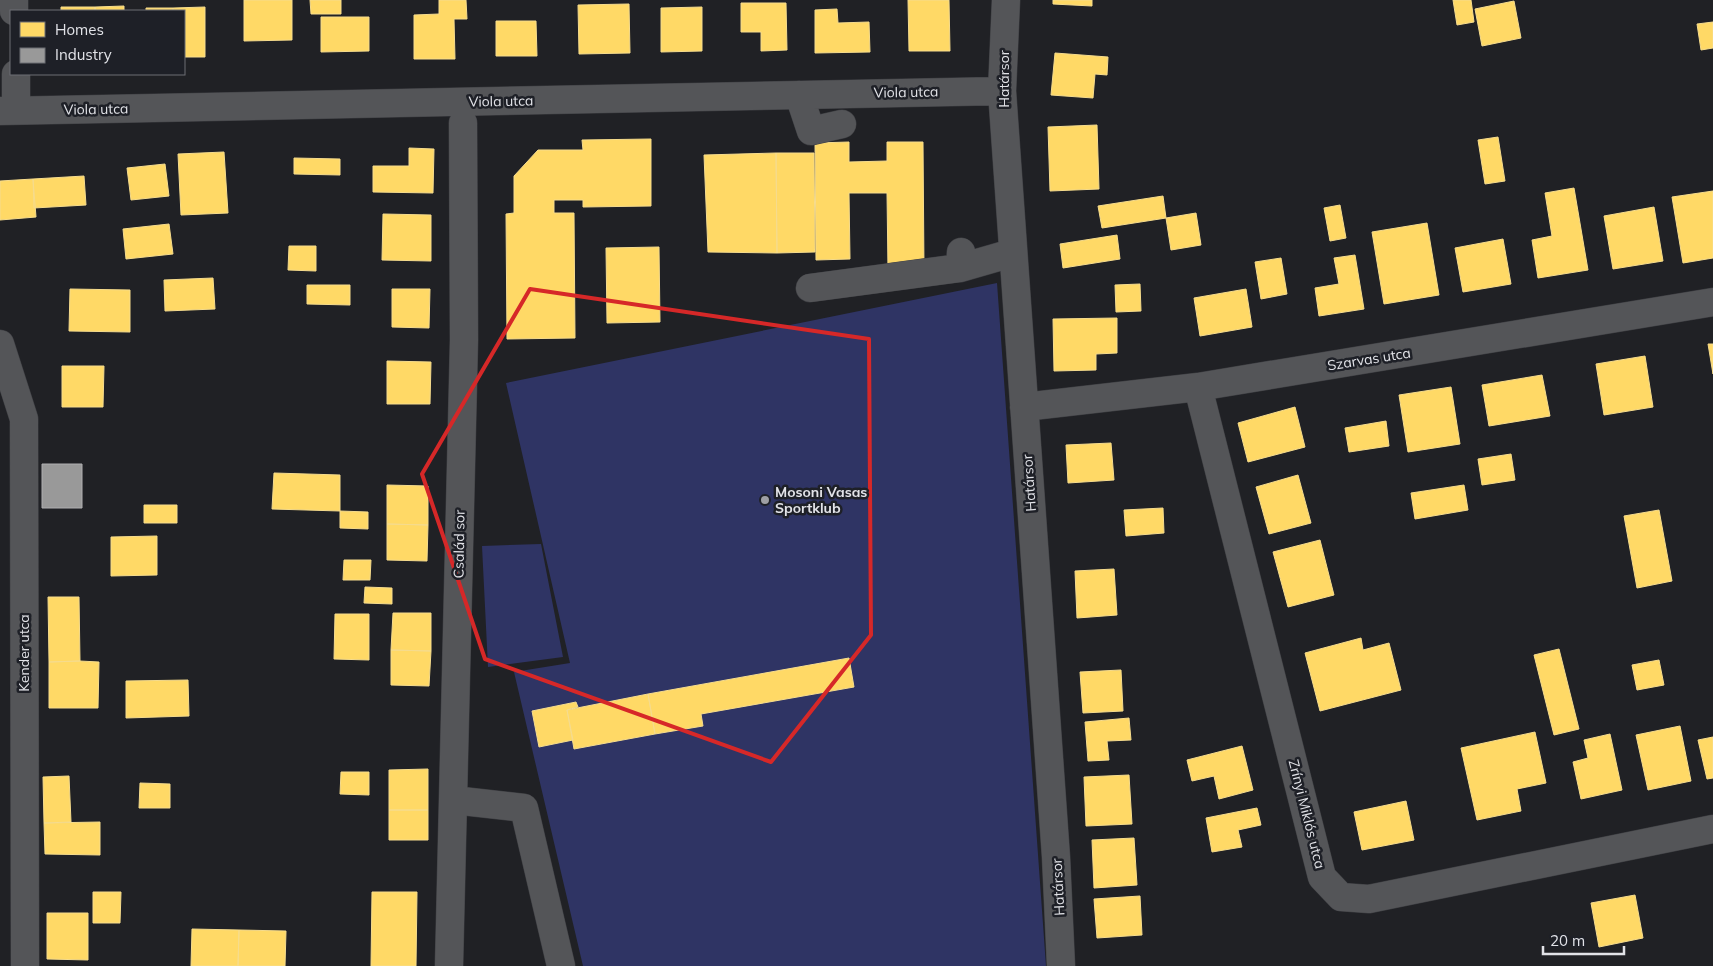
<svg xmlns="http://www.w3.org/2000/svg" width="1713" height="966" font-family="Mulish,sans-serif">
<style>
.green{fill:#2f3464}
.homes{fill:#ffd966;stroke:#f6dc8d}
.industry{fill:#999;stroke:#afafb1}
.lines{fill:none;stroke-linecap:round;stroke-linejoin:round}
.minor-casing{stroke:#3d3e42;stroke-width:29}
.minor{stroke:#545558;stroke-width:28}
.marked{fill:none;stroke:#d62828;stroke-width:4;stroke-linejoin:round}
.poi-dot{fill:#9e9fa4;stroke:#1e2027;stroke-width:2}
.labels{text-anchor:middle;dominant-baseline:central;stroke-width:5;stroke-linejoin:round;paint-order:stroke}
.street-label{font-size:14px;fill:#e2e3e8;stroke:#1e2027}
.poi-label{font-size:14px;font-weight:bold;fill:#e2e3e8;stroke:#1e2027;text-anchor:start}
</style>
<rect width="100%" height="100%" fill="#202125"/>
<!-- green -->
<path class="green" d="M 997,283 L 1046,966 L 583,966 L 514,672 L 570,663 L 506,383 Z
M 541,544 L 563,657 L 488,667 L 482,546 Z"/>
<!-- homes -->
<path class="homes" d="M 244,0 L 292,0 L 292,40 L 244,41 Z
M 310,0 L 341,0 L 341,14 L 311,14 Z
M 439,0 L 466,0 L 467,19 L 454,19 L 455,59 L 414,59 L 414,15 L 439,14 Z
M 908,0 L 949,0 L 950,51 L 909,51 Z
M 1053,0 L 1092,0 L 1092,6 L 1053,4 Z
M 1453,0 L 1471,0 L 1474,22 L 1457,25 Z
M 1514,1 L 1521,38 L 1482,46 L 1475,9 Z
M 741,3 L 786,3 L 787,50 L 761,51 L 761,32 L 741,32 Z
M 629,4 L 630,53 L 579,54 L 578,5 Z
M 124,6 L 124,11 L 95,11 L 95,7 Z
M 61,7 L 95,7 L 95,11 L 61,11 Z
M 205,7 L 205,57 L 184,57 L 184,11 L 173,11 L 173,8 Z
M 702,7 L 702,51 L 661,52 L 661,8 Z
M 146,8 L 173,8 L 173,11 L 146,11 Z
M 837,9 L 838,23 L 869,22 L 870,52 L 815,53 L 815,10 Z
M 321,17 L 369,17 L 369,51 L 321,52 Z
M 496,21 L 536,21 L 537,56 L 496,56 Z
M 1713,22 L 1713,48 L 1701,50 L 1697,24 Z
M 1055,53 L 1108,57 L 1107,75 L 1095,74 L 1093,98 L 1051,95 Z
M 1097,125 L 1099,189 L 1050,191 L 1048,127 Z
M 1498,137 L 1505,181 L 1485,184 L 1478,140 Z
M 651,139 L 651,206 L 583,207 L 583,200 L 554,200 L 554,213 L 574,213 L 575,338 L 507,339 L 506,214 L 514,213 L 514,176 L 538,150 L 583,150 L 582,140 Z
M 849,142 L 849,162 L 887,161 L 887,142 L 923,142 L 924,270 L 888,270 L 887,193 L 849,193 L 850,259 L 816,260 L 815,143 Z
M 409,148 L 434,149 L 433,193 L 373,192 L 373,166 L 409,166 Z
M 224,152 L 228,213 L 181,215 L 178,154 Z
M 776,153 L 777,253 L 708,252 L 704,155 Z
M 776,153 L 814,153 L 815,252 L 777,253 Z
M 294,158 L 340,159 L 340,175 L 294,174 Z
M 165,164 L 169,196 L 131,200 L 127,168 Z
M 84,176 L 86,205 L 34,208 L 33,179 Z
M 33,179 L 36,217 L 0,220 L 0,181 Z
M 1574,188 L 1588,270 L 1538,278 L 1532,240 L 1552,236 L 1545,193 Z
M 1713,191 L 1713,258 L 1683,263 L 1672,197 Z
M 1163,196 L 1166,218 L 1102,228 L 1098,206 Z
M 1340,205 L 1346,238 L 1330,241 L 1324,208 Z
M 1654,207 L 1663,261 L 1613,269 L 1604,216 Z
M 1196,213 L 1201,245 L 1171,250 L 1166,218 Z
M 383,214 L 431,215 L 431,261 L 382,260 Z
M 1427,223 L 1439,295 L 1384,304 L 1372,232 Z
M 169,224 L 173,254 L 126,259 L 123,229 Z
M 1117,235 L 1120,259 L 1063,268 L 1060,244 Z
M 1503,239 L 1511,284 L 1463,292 L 1455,248 Z
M 289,246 L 316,246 L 316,271 L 288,270 Z
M 659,247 L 660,322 L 607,323 L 606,248 Z
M 1355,255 L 1364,309 L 1319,316 L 1315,288 L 1339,284 L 1334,258 Z
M 1281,258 L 1287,294 L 1261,299 L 1255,262 Z
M 213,278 L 215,309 L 165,311 L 164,280 Z
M 1140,284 L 1141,311 L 1116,312 L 1115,285 Z
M 307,285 L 350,285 L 350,305 L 307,304 Z
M 70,289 L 130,290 L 130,332 L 69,331 Z
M 392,289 L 430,289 L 429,328 L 392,327 Z
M 1246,289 L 1252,327 L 1200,336 L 1194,298 Z
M 1117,318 L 1117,353 L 1096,354 L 1096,370 L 1054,371 L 1053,319 Z
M 1708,344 L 1713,344 L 1713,374 Z
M 1645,356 L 1653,407 L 1604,415 L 1596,364 Z
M 387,361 L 431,362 L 430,404 L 387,404 Z
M 62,366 L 104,366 L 103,407 L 62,407 Z
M 1542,375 L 1550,416 L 1489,426 L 1482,385 Z
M 1451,387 L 1460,444 L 1408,452 L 1399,395 Z
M 1295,407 L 1305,447 L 1248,462 L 1238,423 Z
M 1386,421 L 1389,446 L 1349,452 L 1345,428 Z
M 1111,443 L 1114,480 L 1068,483 L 1066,445 Z
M 1511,454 L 1515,480 L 1482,485 L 1478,459 Z
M 274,473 L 340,475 L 340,511 L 272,509 Z
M 1298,475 L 1311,523 L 1269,534 L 1256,487 Z
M 387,485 L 428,486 L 428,525 L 387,524 Z
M 1464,485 L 1468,510 L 1415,519 L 1411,493 Z
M 144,505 L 177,505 L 177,523 L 144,523 Z
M 1163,508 L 1164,533 L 1126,536 L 1124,510 Z
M 1659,510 L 1672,581 L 1637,588 L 1624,516 Z
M 340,511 L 368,512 L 368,529 L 340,528 Z
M 387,524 L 428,525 L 427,561 L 387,560 Z
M 157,536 L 157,575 L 111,576 L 111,537 Z
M 1320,540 L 1334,595 L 1288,607 L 1273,552 Z
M 344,560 L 371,560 L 370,580 L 343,580 Z
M 1114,569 L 1117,615 L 1077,618 L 1075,571 Z
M 365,587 L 392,588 L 392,604 L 364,603 Z
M 48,597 L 79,597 L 80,661 L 49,662 Z
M 393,613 L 431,613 L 431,651 L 391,650 Z
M 335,614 L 369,614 L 369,660 L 334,659 Z
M 1361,638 L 1363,650 L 1389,643 L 1401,690 L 1320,711 L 1305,653 Z
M 1559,649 L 1579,729 L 1554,735 L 1534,655 Z
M 391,650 L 431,651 L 429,686 L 391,685 Z
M 849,658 L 854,687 L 701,714 L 703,726 L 655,734 L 648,694 Z
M 1659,660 L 1664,685 L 1637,690 L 1632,665 Z
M 80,661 L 99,662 L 98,708 L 49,708 L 49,662 Z
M 1121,670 L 1123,711 L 1083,713 L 1080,672 Z
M 188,680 L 189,716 L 126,718 L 126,681 Z
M 648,694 L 655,734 L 574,749 L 567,710 Z
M 576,702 L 578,707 L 567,710 L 573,740 L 539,747 L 532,711 Z
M 1129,718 L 1131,740 L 1107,741 L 1109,760 L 1088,761 L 1085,722 Z
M 1680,726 L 1691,781 L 1648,790 L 1636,735 Z
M 1535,732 L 1546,783 L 1517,789 L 1521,811 L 1477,820 L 1461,748 Z
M 1610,734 L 1622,790 L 1581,799 L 1573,762 L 1588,758 L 1584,740 Z
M 1713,737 L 1713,778 L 1707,779 L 1698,740 Z
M 1242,746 L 1253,790 L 1219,799 L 1214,776 L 1192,781 L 1187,760 Z
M 428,769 L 428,810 L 389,810 L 389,770 Z
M 341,772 L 369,772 L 369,795 L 340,794 Z
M 1129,775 L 1132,824 L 1086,826 L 1084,777 Z
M 69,776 L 71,822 L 44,823 L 43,777 Z
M 140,783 L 170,784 L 170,808 L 139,808 Z
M 1406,801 L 1414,840 L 1362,850 L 1354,812 Z
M 1257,808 L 1261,825 L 1238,830 L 1242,847 L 1212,852 L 1206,818 Z
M 389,810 L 428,810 L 428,840 L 389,840 Z
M 100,822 L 100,855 L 45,854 L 44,823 Z
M 1134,838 L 1137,885 L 1094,888 L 1092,840 Z
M 93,892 L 121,892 L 120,923 L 93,923 Z
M 372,892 L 417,892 L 416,966 L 371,966 Z
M 1635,895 L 1643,938 L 1599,947 L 1591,903 Z
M 1140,896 L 1142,935 L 1097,938 L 1094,899 Z
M 47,913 L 88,913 L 88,960 L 47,959 Z
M 192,929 L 239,930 L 238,966 L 191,966 Z
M 239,930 L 286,931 L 285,966 L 238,966 Z"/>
<!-- industry -->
<path class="industry" d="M 42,464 L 82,464 L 82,508 L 42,508 Z"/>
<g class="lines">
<!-- minor casing -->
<g class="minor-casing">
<path id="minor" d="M 14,0 L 14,11
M 1006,0 L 1002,91 L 1056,857 L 1061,966
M 16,74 L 16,110
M 799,95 L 811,131 L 842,124
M 0,111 L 1002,91
M 961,252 L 960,268 L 1012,253
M 810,288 L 960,268
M 0,344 L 24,419 L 25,966
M 1198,387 L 1322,877 L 1341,897 L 1369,899 L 1713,829
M 1024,407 L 1198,387 L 1713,302
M 453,800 L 524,808 L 561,966
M 449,966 L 464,340 L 463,123"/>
</g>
<!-- minor -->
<use href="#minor" class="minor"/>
</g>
<!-- marked area -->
<path class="marked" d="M 530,289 L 869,339 L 871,635 L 771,762 L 485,659 L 422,474 Z"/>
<!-- markers -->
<circle class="poi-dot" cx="765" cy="500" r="5"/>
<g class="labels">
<!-- street labels -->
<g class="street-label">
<text transform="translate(1004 79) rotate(-90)">Határsor</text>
<text transform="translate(906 92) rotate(-1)">Viola utca</text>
<text transform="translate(501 101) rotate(-1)">Viola utca</text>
<text transform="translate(96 109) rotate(-1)">Viola utca</text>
<text transform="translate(1369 359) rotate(-9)">Szarvas utca</text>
<text transform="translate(1029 483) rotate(-94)">Határsor</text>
<text transform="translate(459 544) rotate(-89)">Család sor</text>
<text transform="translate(24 653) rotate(-90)">Kender utca</text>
<text transform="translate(1307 814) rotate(76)">Zrínyi Miklós utca</text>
<text transform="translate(1058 887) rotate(-93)">Határsor</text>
</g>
<!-- poi labels -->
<g class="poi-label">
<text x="775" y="492">Mosoni Vasas<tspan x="775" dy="16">Sportklub</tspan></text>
</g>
</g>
<!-- legend -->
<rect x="10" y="10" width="175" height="65" fill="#1e2027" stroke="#6c6e74"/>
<rect x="20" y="22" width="25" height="15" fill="#ffd966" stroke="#6c6e74"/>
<text x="55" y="35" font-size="15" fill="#e2e3e8">Homes</text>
<rect x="20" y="48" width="25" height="15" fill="#999999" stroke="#6c6e74"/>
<text x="55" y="60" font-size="15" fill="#e2e3e8">Industry</text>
<!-- scale -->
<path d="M1543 946v8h81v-8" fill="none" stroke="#e2e3e8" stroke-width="2.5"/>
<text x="1550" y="946" font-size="15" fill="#e2e3e8" stroke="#1e2027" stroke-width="4" paint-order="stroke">20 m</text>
</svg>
